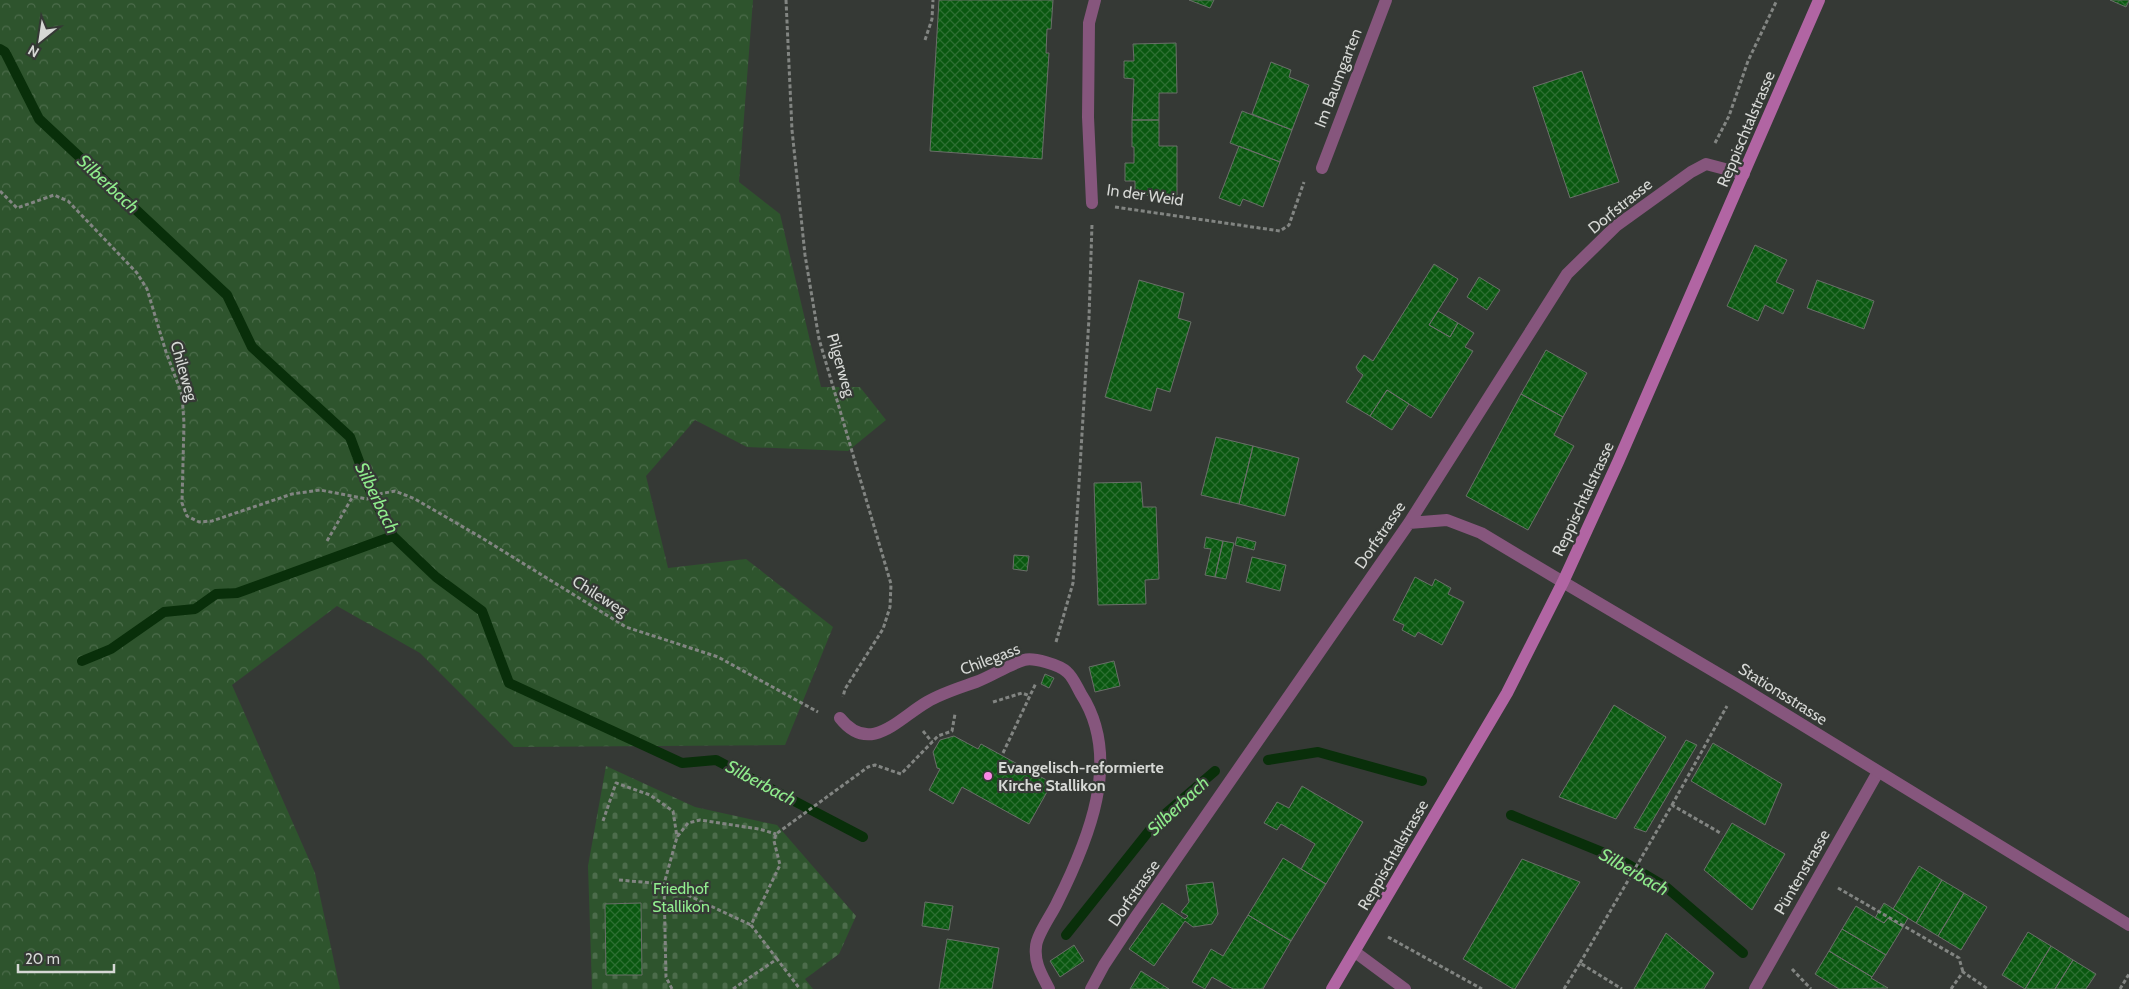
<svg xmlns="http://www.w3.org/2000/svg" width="2129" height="989" font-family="Cabin,sans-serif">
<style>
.forest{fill:url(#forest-crowns)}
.cemetery{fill:url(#cemetery-stones)}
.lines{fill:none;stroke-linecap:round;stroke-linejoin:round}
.stream{stroke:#092f0a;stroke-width:10}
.building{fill:url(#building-cross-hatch);stroke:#6a6e69}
.path{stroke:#828582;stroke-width:3;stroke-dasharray:4 2.5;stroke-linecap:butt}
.service{stroke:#86567d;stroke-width:12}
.minor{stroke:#86567d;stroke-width:12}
.tertiary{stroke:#86567d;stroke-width:12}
.secondary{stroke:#b165a3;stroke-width:12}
.poi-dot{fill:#fb87e6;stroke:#353935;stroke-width:2}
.labels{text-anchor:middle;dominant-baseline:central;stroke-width:4.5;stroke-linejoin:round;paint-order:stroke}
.street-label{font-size:16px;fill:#d6d8d5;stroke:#353935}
.poi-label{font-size:16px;font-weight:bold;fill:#d6d8d5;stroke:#353935;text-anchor:start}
.park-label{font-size:16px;fill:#91ee8f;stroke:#353935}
.water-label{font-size:18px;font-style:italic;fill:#8feb8c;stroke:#353935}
</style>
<defs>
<pattern id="forest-crowns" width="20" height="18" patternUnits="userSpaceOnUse" patternTransform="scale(1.25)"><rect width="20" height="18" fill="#2e542d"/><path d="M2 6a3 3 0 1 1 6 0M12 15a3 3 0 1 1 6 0" fill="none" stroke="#4c6c4b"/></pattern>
<pattern id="cemetery-stones" width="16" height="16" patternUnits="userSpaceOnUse" patternTransform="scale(1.25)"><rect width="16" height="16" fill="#2e542d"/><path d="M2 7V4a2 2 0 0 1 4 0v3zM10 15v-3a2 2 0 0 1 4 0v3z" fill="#4c6c4b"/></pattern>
<pattern id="building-cross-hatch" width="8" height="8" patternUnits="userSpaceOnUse" patternTransform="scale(1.25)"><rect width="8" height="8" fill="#0a5810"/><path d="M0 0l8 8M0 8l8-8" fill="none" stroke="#2d6f32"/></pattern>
</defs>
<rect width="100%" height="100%" fill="#353935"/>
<!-- forest -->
<path class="forest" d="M 0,0 L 753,0 L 739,182 L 780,214 L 821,387 L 860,387 L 886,420 L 848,451 L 747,447 L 695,420 L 646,476 L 668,568 L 746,559 L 833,627 L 785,745 L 514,747 L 420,653 L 337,606 L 232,685 L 315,873 L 340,989 L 0,989 Z"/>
<!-- cemetery -->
<path class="cemetery" d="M 606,766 L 695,807 L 777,825 L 856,916 L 839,954 L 805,979 L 813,989 L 592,989 L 588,866 Z"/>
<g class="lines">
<!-- stream -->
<path class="stream" d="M 0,49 L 5,52 L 39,119 L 227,295 L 252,347 L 350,437 L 369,488 L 393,536 L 436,577 L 482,611 L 509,683 L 682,763 L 716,760 L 863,837
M 82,661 L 111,649 L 164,612 L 195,609 L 216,594 L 237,593 L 393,536
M 1268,760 L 1318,752 L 1422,781
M 1511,815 L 1619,859 L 1666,887 L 1743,953
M 1066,935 L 1157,821 L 1215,771"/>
</g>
<!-- building -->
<path class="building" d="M 939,0 L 1053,0 L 1051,29 L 1047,29 L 1046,53 L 1049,53 L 1042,159 L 930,151 Z
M 1189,0 L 1214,0 L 1210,8 Z
M 2110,0 L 2129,0 L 2129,1 L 2126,7 Z
M 1176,43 L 1177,93 L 1159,93 L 1159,120 L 1132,120 L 1134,79 L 1124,78 L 1124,61 L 1134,61 L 1133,44 Z
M 1271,62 L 1291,70 L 1289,77 L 1309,85 L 1292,130 L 1252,114 Z
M 1582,71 L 1619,182 L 1570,198 L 1533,87 Z
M 1242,111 L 1292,130 L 1280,162 L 1230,143 Z
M 1132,120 L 1159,120 L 1159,146 L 1177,146 L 1177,196 L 1135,195 L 1135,181 L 1125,181 L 1125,163 L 1134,163 L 1134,147 L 1132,147 Z
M 1239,146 L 1280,162 L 1263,207 L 1243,199 L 1240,206 L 1219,198 Z
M 1755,245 L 1787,260 L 1776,282 L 1794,290 L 1783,314 L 1765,305 L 1758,321 L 1727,306 Z
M 1434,264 L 1458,279 L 1429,325 L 1450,337 L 1458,323 L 1474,333 L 1465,347 L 1473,351 L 1431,418 L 1387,390 L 1370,416 L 1346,402 L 1363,375 L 1358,371 L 1356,367 L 1364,355 L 1373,361 Z
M 1479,277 L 1500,290 L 1487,310 L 1467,297 Z
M 1139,280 L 1184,293 L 1178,318 L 1191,322 L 1170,392 L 1157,388 L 1151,411 L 1105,397 Z
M 1817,280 L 1874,301 L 1864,329 L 1807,308 Z
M 1438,311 L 1458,323 L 1450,337 L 1429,325 Z
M 1546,350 L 1587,373 L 1563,417 L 1521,394 Z
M 1387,390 L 1409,404 L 1392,430 L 1370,416 Z
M 1521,394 L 1563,417 L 1554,435 L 1574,446 L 1528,530 L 1466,496 Z
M 1216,437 L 1253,446 L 1239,504 L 1201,495 Z
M 1253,446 L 1299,458 L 1285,516 L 1239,504 Z
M 1141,482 L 1143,507 L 1156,507 L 1159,579 L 1145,580 L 1146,604 L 1098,605 L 1094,483 Z
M 1206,537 L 1223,541 L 1215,577 L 1205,575 L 1211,549 L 1204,548 Z
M 1237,537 L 1256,542 L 1254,550 L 1235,545 Z
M 1223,541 L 1234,543 L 1226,579 L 1215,577 Z
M 1014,555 L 1029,556 L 1027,571 L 1013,569 Z
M 1252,557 L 1286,565 L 1280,591 L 1246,582 Z
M 1415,577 L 1432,586 L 1435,579 L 1451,588 L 1448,594 L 1464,602 L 1442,645 L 1418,632 L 1415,637 L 1402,630 L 1404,625 L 1393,620 Z
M 1114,661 L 1120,686 L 1095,692 L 1089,667 Z
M 1045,674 L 1054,678 L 1049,688 L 1041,684 Z
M 1614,705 L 1666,737 L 1616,819 L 1559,797 Z
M 954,736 L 978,749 L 981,744 L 1052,783 L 1029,824 L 962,787 L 953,804 L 929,790 L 940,769 L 937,768 L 933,752 L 940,740 Z
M 1686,740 L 1697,745 L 1646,832 L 1634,828 Z
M 1713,743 L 1782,784 L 1765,825 L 1691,781 Z
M 1302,786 L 1363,822 L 1326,884 L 1301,869 L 1315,844 L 1281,824 L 1277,830 L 1264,823 L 1277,802 L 1289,808 Z
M 1732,823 L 1785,854 L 1752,910 L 1704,870 Z
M 1283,858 L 1326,884 L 1291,941 L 1248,915 Z
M 1522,859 L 1580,882 L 1515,989 L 1513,989 L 1463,959 Z
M 1919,866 L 1942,880 L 1916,923 L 1893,909 Z
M 1942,880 L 1964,893 L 1938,936 L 1916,923 Z
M 1213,882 L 1218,914 L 1212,924 L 1193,927 L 1185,921 L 1154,966 L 1129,949 L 1162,903 L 1185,919 L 1188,916 L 1181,912 L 1189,902 L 1186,885 Z
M 1964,893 L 1987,907 L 1961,950 L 1938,936 Z
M 925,902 L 953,906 L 949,930 L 922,926 Z
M 641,903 L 642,975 L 606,975 L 605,904 Z
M 1884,903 L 1908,918 L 1903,927 L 1888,918 L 1884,923 L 1875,918 Z
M 1856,906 L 1884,923 L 1888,918 L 1903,927 L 1886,955 L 1842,929 Z
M 1248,915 L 1291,941 L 1263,989 L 1233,989 L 1212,977 L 1205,989 L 1192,982 L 1211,949 L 1223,956 Z
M 1842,929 L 1886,955 L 1872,977 L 1829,951 Z
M 2028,932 L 2051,946 L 2025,989 L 2002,975 Z
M 1666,933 L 1714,973 L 1704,989 L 1634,989 Z
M 947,939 L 999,948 L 992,989 L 939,989 Z
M 1074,945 L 1084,961 L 1060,977 L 1050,961 Z
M 2051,946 L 2073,960 L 2055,989 L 2025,989 Z
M 1829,951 L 1872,977 L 1871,978 L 1888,988 L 1839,989 L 1815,974 Z
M 2073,960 L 2096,974 L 2086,989 L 2055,989 Z
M 1141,971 L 1169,989 L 1130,989 Z"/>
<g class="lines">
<!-- path -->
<path class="path" d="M 786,0 L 792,130 L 805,255 L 819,339 L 891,584 L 890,607 L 883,629 L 845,689 L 843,697
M 925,40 L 932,19 L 933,0
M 1715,143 L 1729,116 L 1748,61 L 1777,0
M 0,191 L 17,208 L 54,195 L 68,201 L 137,273 L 147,289 L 166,352 L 182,395 L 184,423 L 182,503 L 187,516 L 199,522 L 212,521 L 292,494 L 320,490 L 367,499 L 379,494 L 395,491 L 415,499 L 482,538 L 626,627 L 718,657 L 818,712
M 1115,207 L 1280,231 L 1289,225 L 1304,182
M 327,541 L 353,496
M 1056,642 L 1073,583 L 1089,318 L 1092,224
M 993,702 L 1022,693 L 1030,696
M 923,731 L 932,742
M 1003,753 L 1036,683
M 1672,805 L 1727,706
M 603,821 L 616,783 L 650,795 L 673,811 L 677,837
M 619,880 L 664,884 L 751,925
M 1838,888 L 1959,958 L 1963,972
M 1388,937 L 1482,989
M 777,959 L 751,925 L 780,865 L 774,841 L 776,834 L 868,767 L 875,765 L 901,774 L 938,736 L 952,731 L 955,714
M 1580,963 L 1672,805 L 1722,834
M 1792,969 L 1811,989
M 672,989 L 666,977 L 664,884 L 677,837 L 688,823 L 700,820 L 759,829 L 776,834
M 733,989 L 777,959 L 800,989
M 1564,989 L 1580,963 L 1622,989
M 1951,989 L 1963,972 L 1988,989
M 2120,989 L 2129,974"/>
<!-- service -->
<path class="service" d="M 840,718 C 870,756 899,718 927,702 C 942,693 959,688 976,682 C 992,676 1008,665 1024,660 C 1033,657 1060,665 1067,672 C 1073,677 1077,687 1081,694 C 1123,759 1088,841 1057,903 C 1052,914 1036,936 1036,947 C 1034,963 1042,975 1049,989
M 1355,952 L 1405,989"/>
<!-- minor -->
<path class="minor" d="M 1322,168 L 1386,0
M 1092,203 L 1088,117 L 1089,23 L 1095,0
M 1409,523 L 1447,520 L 1481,533 L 1563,582
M 1091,989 L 1104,965 L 1135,918 L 1409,523 L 1567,274 L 1616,226 L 1691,172 L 1706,164 L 1744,174
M 1755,989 L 1878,772"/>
<!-- tertiary -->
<path class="tertiary" d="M 1563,582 L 1739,686 L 2129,925"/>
<!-- secondary -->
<path class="secondary" d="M 1332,989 L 1507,693 L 1563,582 L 1618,462 L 1819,0"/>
</g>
<!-- markers -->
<circle class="poi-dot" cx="988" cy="776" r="5"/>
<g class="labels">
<!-- street labels -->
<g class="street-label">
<text transform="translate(1338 78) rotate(-69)">Im Baumgarten</text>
<text transform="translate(1746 129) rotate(-67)">Reppischtalstrasse</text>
<text transform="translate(1145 195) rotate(8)">In der Weid</text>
<text transform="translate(1620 206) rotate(-39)">Dorfstrasse</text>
<text transform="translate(841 365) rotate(74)">Pilgerweg</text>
<text transform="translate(184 371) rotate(74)">Chileweg</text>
<text transform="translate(1583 499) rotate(-65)">Reppischtalstrasse</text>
<text transform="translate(1380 535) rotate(-56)">Dorfstrasse</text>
<text transform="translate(600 596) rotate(32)">Chileweg</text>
<text transform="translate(990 659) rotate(-21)">Chilegass</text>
<text transform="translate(1783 694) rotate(32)">Stationsstrasse</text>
<text transform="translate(1393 855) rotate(-60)">Reppischtalstrasse</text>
<text transform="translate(1802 872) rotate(-60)">Püntenstrasse</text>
<text transform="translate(1134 893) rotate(-55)">Dorfstrasse</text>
</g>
<!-- poi labels -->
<g class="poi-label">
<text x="998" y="767">Evangelisch-reformierte<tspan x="998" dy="18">Kirche Stallikon</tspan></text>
</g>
<!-- park labels -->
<g class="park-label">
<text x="681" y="888">Friedhof<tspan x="681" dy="18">Stallikon</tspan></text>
</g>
<!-- water labels -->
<g class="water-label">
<text transform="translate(108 184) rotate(43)">Silberbach</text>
<text transform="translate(377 498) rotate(64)">Silberbach</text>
<text transform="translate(761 783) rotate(28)">Silberbach</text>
<text transform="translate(1178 806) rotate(-43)">Silberbach</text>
<text transform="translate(1634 872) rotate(30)">Silberbach</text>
</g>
</g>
<!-- north arrow -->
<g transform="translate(40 40) rotate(210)" stroke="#353935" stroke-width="4" paint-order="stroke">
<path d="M0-4L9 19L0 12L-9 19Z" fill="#d6d8d5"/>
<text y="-8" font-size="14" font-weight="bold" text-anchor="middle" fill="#d6d8d5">N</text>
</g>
<!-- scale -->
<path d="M18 964v8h96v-8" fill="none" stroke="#d6d8d5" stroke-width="2.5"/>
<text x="25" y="964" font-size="15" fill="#d6d8d5" stroke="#353935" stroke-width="4" paint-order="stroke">20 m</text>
</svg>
